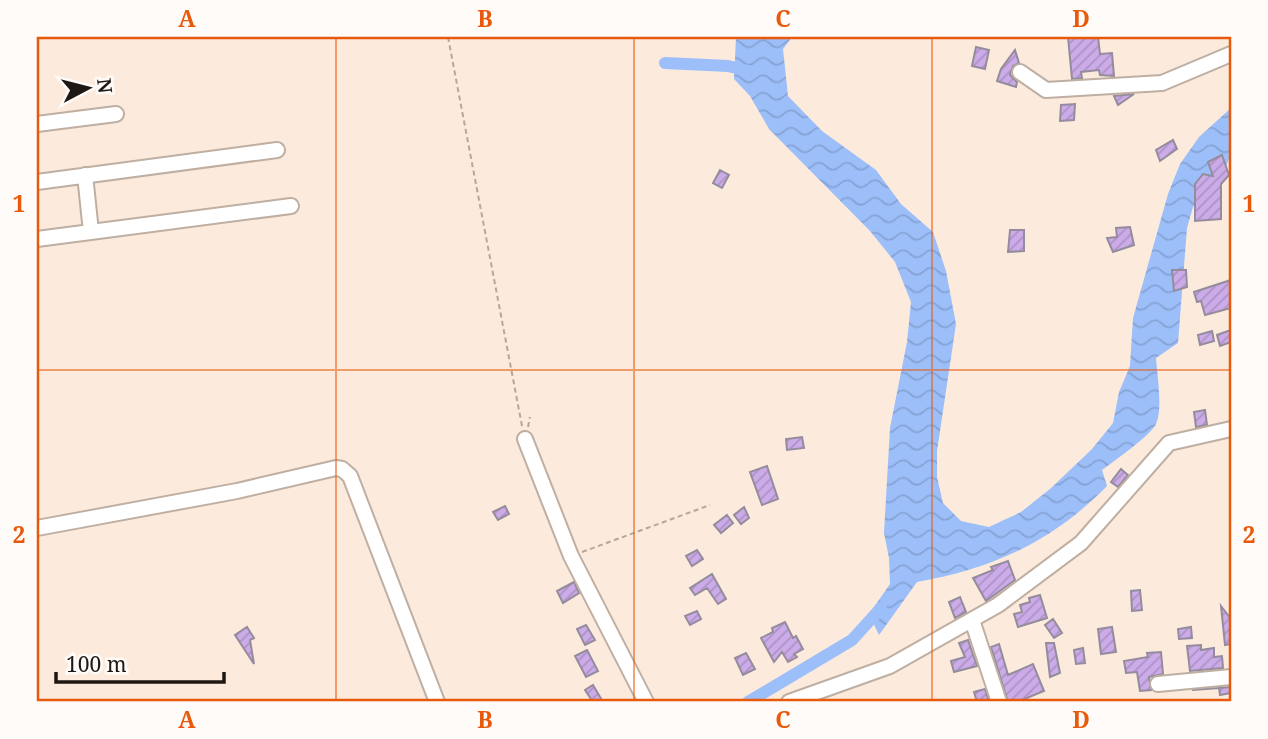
<svg xmlns="http://www.w3.org/2000/svg" width="1268" height="739" font-family="'Noto Serif',serif">
<style>
.water{fill:url(#water-waves)}
.lines{fill:none;stroke-linecap:round;stroke-linejoin:round}
.canal{stroke:#9cbef9;stroke-width:12}
.building{fill:url(#building-hatch);stroke:#948c9c;stroke-width:2}
.minor-casing{stroke:#bfafa2;stroke-width:18}
.path{stroke:#b4a79c;stroke-width:2;stroke-dasharray:5 3.5;stroke-linecap:butt}
.minor{stroke:#fff;stroke-width:14}
.grid{fill:none;stroke:#e8590c;stroke-width:2;stroke-opacity:0.55}
.neatline{fill:none;stroke:#e8590c;stroke-width:2.5}
.grid-label{font-size:23px;text-anchor:middle;font-weight:bold;fill:#e8590c}
</style>
<defs>
<pattern id="water-waves" width="16" height="10" patternUnits="userSpaceOnUse" patternTransform="scale(1.75)"><rect width="16" height="10" fill="#9cbef9"/><path d="M0 5q4-4 8 0t8 0" fill="none" stroke="#86a3d5"/></pattern>
<pattern id="building-hatch" width="6" height="6" patternUnits="userSpaceOnUse" patternTransform="scale(1.75)"><rect width="6" height="6" fill="#cbabe8"/><path d="M-1 1l2-2M0 6l6-6M5 7l2-2" fill="none" stroke="#ae92c6"/></pattern>
</defs>
<rect width="100%" height="100%" fill="#fcebdd"/>
<!-- water -->
<path class="water" d="M 736,37 L 792,37 L 783,49 L 788,96 L 822,131 L 876,170 L 901,204 L 933,232 L 946,271 L 956,324 L 937,451 L 937,477 L 943,503 L 961,521 L 989,527 L 1021,512 L 1050,489 L 1092,449 L 1113,423 L 1119,392 L 1130,366 L 1133,318 L 1168,194 L 1180,164 L 1199,137 L 1231,108 L 1231,154 L 1221,179 L 1193,207 L 1187,228 L 1178,343 L 1156,358 C 1157,373 1163,409 1156,424 C 1150,436 1114,461 1102,470 L 1107,486 C 1052,542 992,569 917,582 L 879,635 L 869,614 L 890,584 L 889,558 L 884,533 L 890,428 L 907,342 L 911,302 L 895,262 L 870,231 L 769,129 L 750,96 L 734,79 Z"/>
<g class="lines">
<!-- canal -->
<path class="canal" d="M 665,63 L 728,66 L 748,71
M 748,702 L 852,640 L 881,608"/>
</g>
<!-- building -->
<path class="building" d="M 1068,37 L 1098,37 L 1100,54 L 1112,53 L 1114,76 L 1100,75 L 1099,70 L 1081,72 L 1082,78 L 1072,79 Z
M 976,47 L 989,50 L 985,69 L 972,66 Z
M 1015,50 L 1019,63 L 1013,66 L 1010,75 L 1017,82 L 1016,87 L 997,81 L 1001,69 Z
M 1134,94 L 1118,105 L 1114,96 Z
M 1075,104 L 1074,120 L 1060,121 L 1061,105 Z
M 1173,140 L 1177,149 L 1160,161 L 1156,150 Z
M 1222,155 L 1229,175 L 1221,184 L 1221,219 L 1195,221 L 1195,184 L 1203,174 L 1213,176 L 1208,162 Z
M 720,170 L 729,175 L 722,188 L 713,183 Z
M 1130,227 L 1134,245 L 1113,252 L 1107,238 L 1117,237 L 1116,228 Z
M 1010,230 L 1024,230 L 1024,251 L 1008,252 Z
M 1172,270 L 1186,270 L 1187,287 L 1174,291 Z
M 1231,280 L 1231,308 L 1205,315 L 1201,301 L 1197,302 L 1194,292 Z
M 1231,330 L 1231,342 L 1220,346 L 1217,335 Z
M 1212,331 L 1214,341 L 1200,345 L 1198,335 Z
M 1205,410 L 1207,425 L 1196,427 L 1194,412 Z
M 802,437 L 804,448 L 787,450 L 786,439 Z
M 767,466 L 778,499 L 762,505 L 750,472 Z
M 1121,469 L 1128,475 L 1118,487 L 1111,482 Z
M 505,506 L 509,514 L 498,520 L 493,512 Z
M 744,507 L 749,518 L 741,524 L 734,515 Z
M 727,515 L 733,523 L 721,533 L 714,525 Z
M 697,550 L 703,559 L 692,566 L 686,556 Z
M 1008,561 L 1015,580 L 986,601 L 973,578 L 993,570 L 991,567 Z
M 712,574 L 726,599 L 718,604 L 707,588 L 695,595 L 690,588 Z
M 574,582 L 579,593 L 563,603 L 557,591 Z
M 1140,590 L 1142,610 L 1132,611 L 1131,591 Z
M 1040,595 L 1047,618 L 1018,627 L 1014,614 L 1022,612 L 1020,605 L 1030,602 L 1029,598 Z
M 960,597 L 966,612 L 955,618 L 949,602 Z
M 1221,606 L 1231,619 L 1231,644 L 1225,645 Z
M 697,611 L 701,619 L 690,625 L 685,616 Z
M 1053,619 L 1062,633 L 1054,638 L 1045,625 Z
M 785,622 L 793,638 L 796,636 L 803,649 L 794,654 L 797,657 L 788,662 L 782,652 L 774,662 L 761,638 L 773,632 L 772,628 Z
M 586,625 L 595,640 L 585,645 L 577,629 Z
M 247,627 L 254,638 L 250,640 L 254,664 L 235,635 Z
M 1112,627 L 1116,652 L 1101,654 L 1098,629 Z
M 1191,627 L 1192,638 L 1179,639 L 1178,629 Z
M 968,640 L 977,666 L 954,672 L 951,661 L 965,657 L 959,643 Z
M 1046,643 L 1054,643 L 1060,673 L 1050,677 Z
M 999,644 L 1008,675 L 1033,664 L 1044,691 L 1022,700 L 1023,702 L 1008,702 L 991,647 Z
M 1201,645 L 1201,650 L 1214,648 L 1214,657 L 1222,656 L 1223,668 L 1190,671 L 1187,646 Z
M 1083,648 L 1085,663 L 1076,664 L 1074,650 Z
M 587,650 L 598,671 L 586,677 L 575,656 Z
M 1161,652 L 1163,674 L 1149,677 L 1151,690 L 1140,691 L 1137,672 L 1126,673 L 1124,661 L 1148,657 L 1147,653 Z
M 746,653 L 755,669 L 743,675 L 735,658 Z
M 593,685 L 603,702 L 593,702 L 585,690 Z
M 1231,687 L 1231,693 L 1220,695 L 1219,688 L 1192,690 Z
M 985,689 L 989,702 L 977,702 L 974,692 Z"/>
<g class="lines">
<!-- minor casing -->
<g class="minor-casing">
<path id="minor" d="M 1020,72 L 1046,90 L 1162,83 L 1231,54
M 37,124 L 116,114
M 85,175 L 91,232
M 37,182 L 277,150
M 37,239 L 291,206
M 525,439 L 571,556 L 646,702
M 37,528 L 237,491 L 336,468 L 342,469 L 350,476 L 437,702
M 972,620 L 999,702
M 1158,684 L 1231,677
M 789,702 L 890,666 L 998,605 L 1081,543 L 1169,443 L 1231,429"/>
</g>
<!-- path -->
<path class="path" d="M 448,37 L 522,426
M 528,427 L 530,417
M 582,552 L 710,505"/>
<!-- minor -->
<use href="#minor" class="minor"/>
</g>
<!-- grid -->
<path class="grid" d="M 336,37 L 336,702M 634,37 L 634,702M 932,37 L 932,702M 37,370 L 1231,370"/>
<!-- border -->
<rect width="1268" height="739" fill="none" stroke="#fefbf8" stroke-width="77"/>
<!-- north arrow -->
<g transform="translate(88 88) rotate(83)" stroke="#fefbf8" stroke-width="5" paint-order="stroke">
<path d="M0-5L12 26L0 18L-12 26Z" fill="#1e1814"/>
<text y="-10" font-size="19" font-weight="bold" text-anchor="middle" fill="#1e1814">N</text>
</g>
<!-- scale -->
<path d="M56 672v10h168v-10" fill="none" stroke="#1e1814" stroke-width="3.5"/>
<text x="66" y="672" font-size="21" fill="#1e1814" stroke="#fefbf8" stroke-width="5" paint-order="stroke">100 m</text>
<rect x="38" y="38" width="1192" height="662" class="neatline"/>
<g class="grid-label">
<text x="187" y="27">A</text>
<text x="485" y="27">B</text>
<text x="783" y="27">C</text>
<text x="1081" y="27">D</text>
<text x="19" y="212">1</text>
<text x="1249" y="212">1</text>
<text x="19" y="543">2</text>
<text x="1249" y="543">2</text>
<text x="187" y="728">A</text>
<text x="485" y="728">B</text>
<text x="783" y="728">C</text>
<text x="1081" y="728">D</text>
</g>
</svg>
